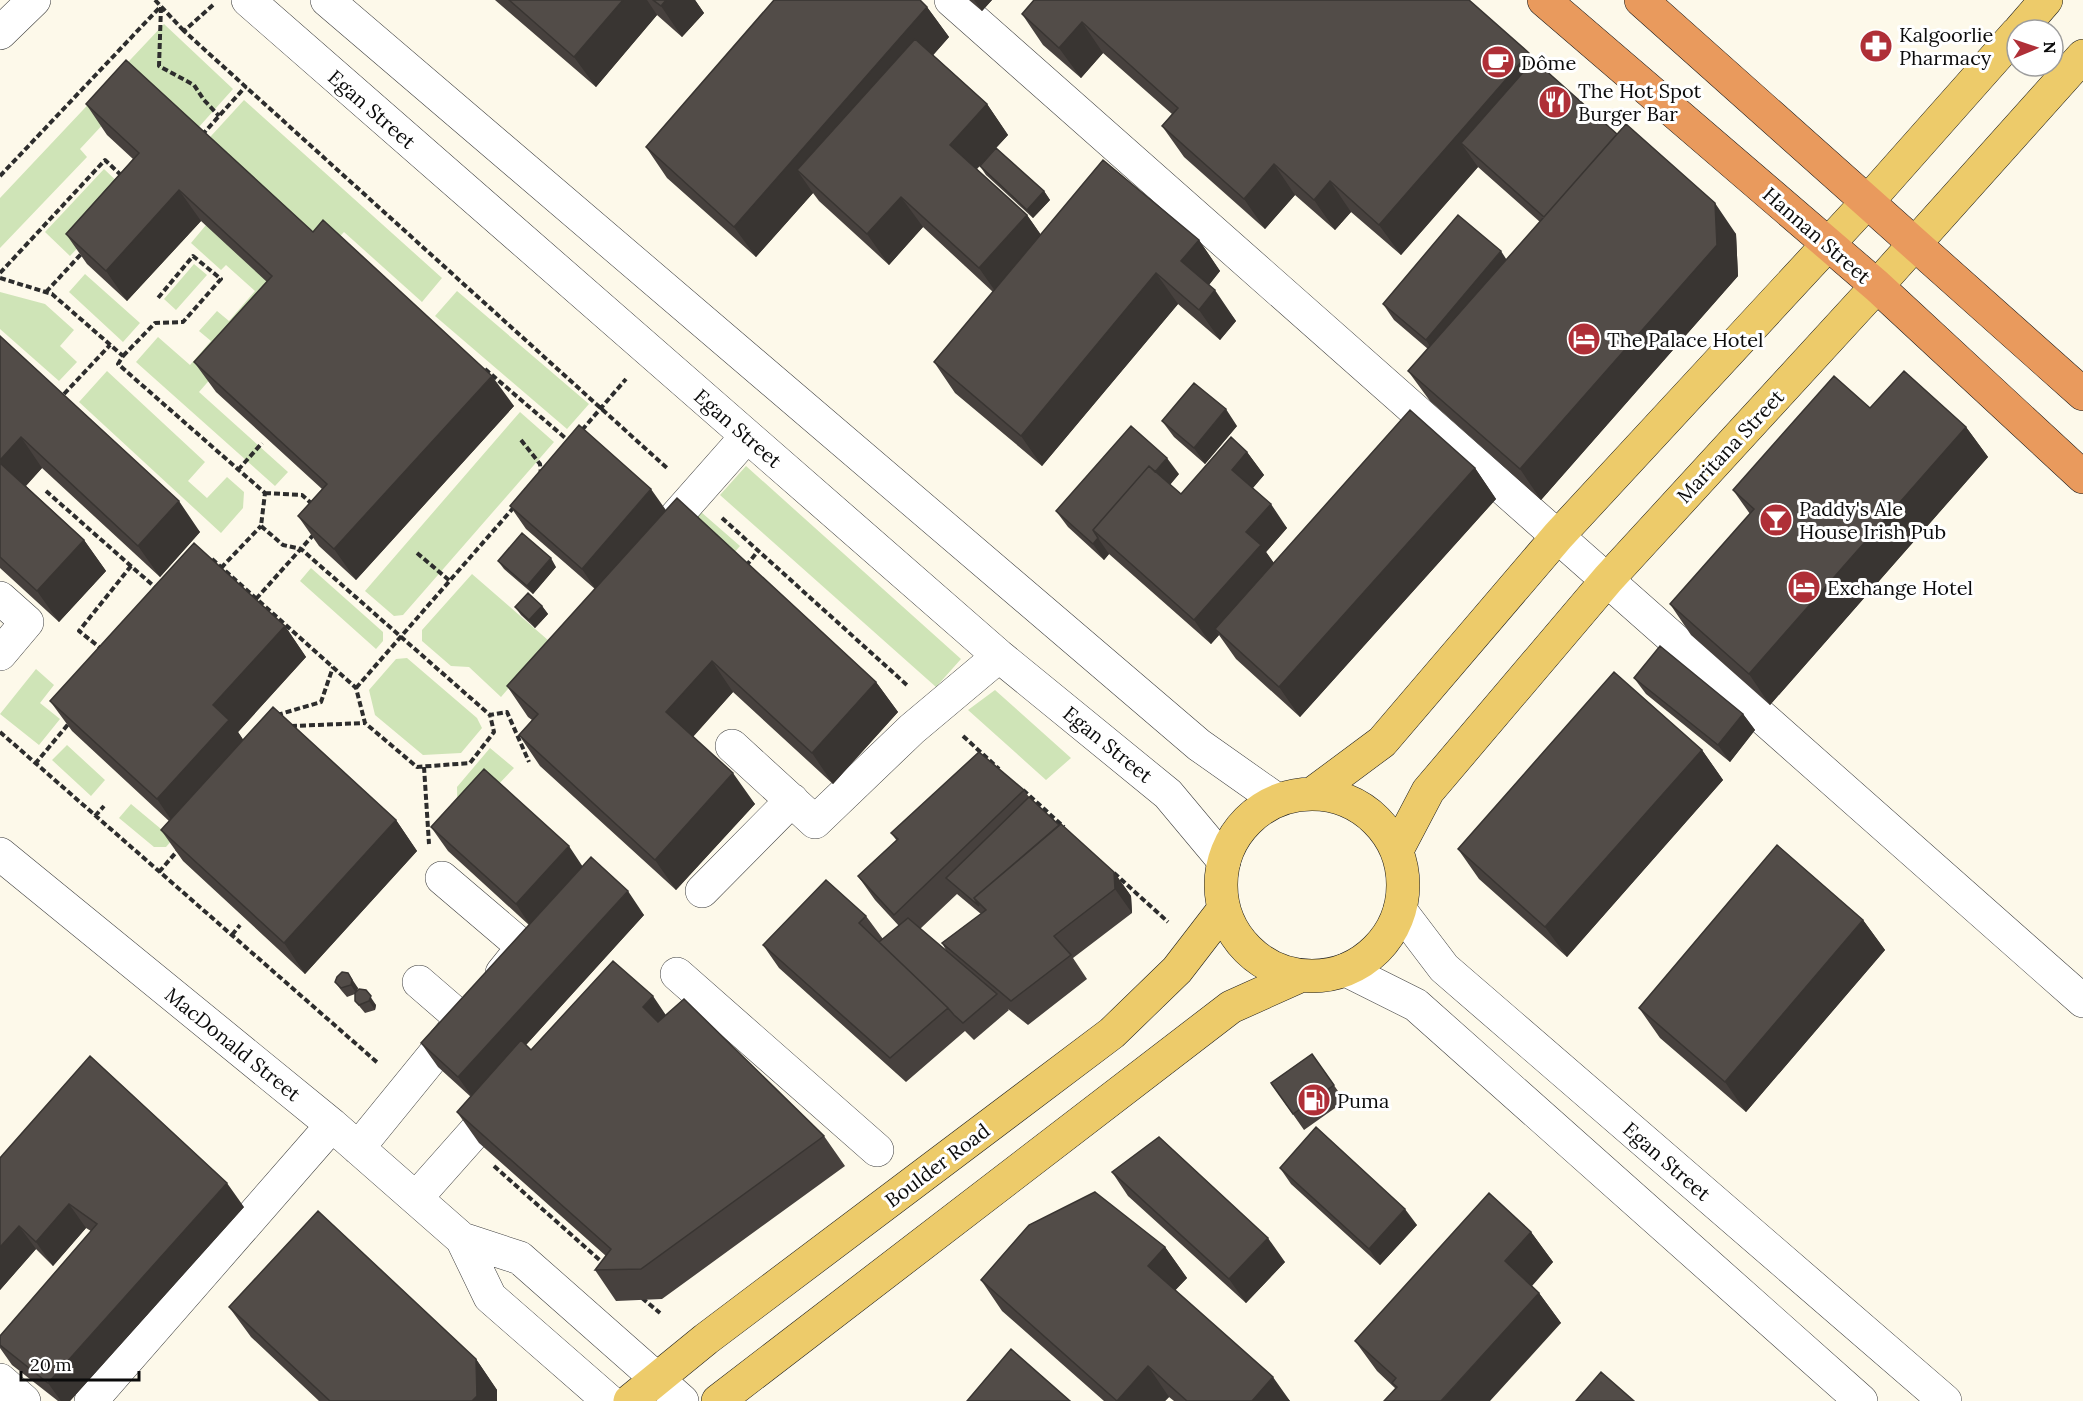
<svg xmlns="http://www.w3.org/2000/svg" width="2083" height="1401" font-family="Lora,serif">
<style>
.green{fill:#cfe4b7}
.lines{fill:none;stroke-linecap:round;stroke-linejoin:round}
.minor-casing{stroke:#3e3e3e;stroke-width:34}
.major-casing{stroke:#1c1c1c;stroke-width:34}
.highway-casing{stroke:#1c1c1c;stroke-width:34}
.path{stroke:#2d2d2d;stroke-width:4;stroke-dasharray:6 3;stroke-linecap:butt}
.minor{stroke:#fff;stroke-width:33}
.major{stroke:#edcb6a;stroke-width:33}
.highway{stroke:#e99a5d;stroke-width:33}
.wall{fill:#47413e;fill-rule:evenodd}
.shaded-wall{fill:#393532}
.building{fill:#524c48;stroke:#393532;stroke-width:1.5}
.labels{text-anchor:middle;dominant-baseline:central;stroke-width:6;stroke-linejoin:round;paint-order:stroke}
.poi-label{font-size:20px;fill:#0b0b0b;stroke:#fff;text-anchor:start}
.street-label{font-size:20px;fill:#0b0b0b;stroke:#fff}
</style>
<rect width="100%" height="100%" fill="#fdf9ea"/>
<!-- green -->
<path class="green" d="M 164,24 L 233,89 L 189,138 L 135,90 L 80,149 L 87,157 L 0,248 L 0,198 Z
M 244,100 L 442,278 L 422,302 L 344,232 L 321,256 L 201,147 Z
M 104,169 L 129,193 L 70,256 L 45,232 Z
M 211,219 L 289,289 L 199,392 L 288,472 L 275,486 L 136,362 L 158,337 L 190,365 L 211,341 L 199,331 L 217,311 L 229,321 L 255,291 L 226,265 L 221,270 L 191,243 Z
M 194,264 L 207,275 L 176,310 L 164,299 Z
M 85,274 L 140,323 L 123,342 L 69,292 Z
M 457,291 L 589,404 L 567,429 L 435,316 Z
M 0,292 L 45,304 L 74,330 L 60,346 L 77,362 L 59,381 L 0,329 Z
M 107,371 L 205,462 L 188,481 L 207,498 L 227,477 L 244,492 L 243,508 L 221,533 L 79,402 Z
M 520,412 L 554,442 L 403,615 L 394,616 L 365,591 Z
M 746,466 L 961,659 L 936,687 L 720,495 Z
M 701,512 L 740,546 L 727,561 L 688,528 Z
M 311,568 L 383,632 L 383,641 L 376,649 L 300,581 Z
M 472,574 L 549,641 L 501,697 L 469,667 L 451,666 L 422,641 L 422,630 Z
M 407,658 L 477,718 L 482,728 L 461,753 L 423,755 L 375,715 L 369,690 L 396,659 Z
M 36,669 L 54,685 L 40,703 L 60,719 L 39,745 L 0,714 Z
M 995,690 L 1071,758 L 1046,780 L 968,710 Z
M 67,745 L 105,780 L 91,796 L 52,760 Z
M 490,748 L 514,768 L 458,827 L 457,787 Z
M 131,804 L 173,839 L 166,847 L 154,847 L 119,818 Z"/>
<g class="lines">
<!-- minor casing -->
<g class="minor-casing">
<path id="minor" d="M 248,0 L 999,656 L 1168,794 L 1224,861
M 327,0 L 1199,745 L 1277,800
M 951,0 L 2083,1001
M 0,33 L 34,0
M 656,539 L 747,436
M 0,598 L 27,622 L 0,654
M 732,746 L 815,822 L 912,729 L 999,656
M 0,854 L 332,1125 L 462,1239 L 490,1297 L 609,1401
M 442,878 L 523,947 L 502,973
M 702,891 L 792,800
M 1400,910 L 1444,968 L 1945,1401
M 1346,970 L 1416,1005 L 1861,1401
M 677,974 L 877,1150
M 419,982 L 463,1020
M 358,1148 L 459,1024
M 416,1198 L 503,1100
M 462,1239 L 520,1258 L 682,1401
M 0,1380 L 24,1401
M 91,1401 L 332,1125"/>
</g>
<!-- major casing -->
<g class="major-casing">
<path id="major" d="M 2020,30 L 2046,0
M1221 885a91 91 0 1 1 182 0a91 91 0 1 1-182 0Z
M 1312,794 L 1382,742 L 1558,536 L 1869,200 L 2017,33
M 1397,850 L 1428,791 L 1608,579 L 1877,286 L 2083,56
M 630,1401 L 706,1339 L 1112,1033 L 1177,970 L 1224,909
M 718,1401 L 1231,1007 L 1300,976"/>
</g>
<!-- highway casing -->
<g class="highway-casing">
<path id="highway" d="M 1544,0 L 1877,286 L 2083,477
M 1641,0 L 2083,394"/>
</g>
<!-- path -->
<path class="path" d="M 155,0 L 184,31
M 213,5 L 184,31 L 668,469
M 161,7 L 159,66 L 194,85 L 204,100 L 219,116
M 202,135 L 246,86
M 0,176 L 161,6
M 0,273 L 105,160 L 123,177
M 0,278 L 52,294 L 123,356 L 118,364 L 265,493 L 261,526 L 283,545 L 301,549 L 490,715 L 507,712 L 529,762
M 46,292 L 83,252
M 123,356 L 155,323 L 183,322 L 221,279 L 193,256 L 158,298
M 485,369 L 570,442
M 64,394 L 110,345
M 582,430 L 626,379
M 521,440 L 540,464 L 541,475
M 238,470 L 262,443
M 46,491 L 157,589
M 265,493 L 302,495 L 312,504
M 722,518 L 908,686
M 417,553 L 450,581
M 212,559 L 356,688 L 365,723 L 417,767 L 470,763 L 494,732 L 490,715
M 746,566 L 758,551
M 221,568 L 261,526
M 256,599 L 315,533
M 103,650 L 79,631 L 131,566
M 356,688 L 515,506
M 277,715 L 321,702 L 333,667
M 291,726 L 365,723
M 0,732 L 379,1064
M 963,736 L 999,769
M 35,764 L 70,722
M 424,767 L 429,844
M 1023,790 L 1064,827
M 95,816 L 104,806
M 159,872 L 179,849
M 1114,873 L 1168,922
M 232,935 L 240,925
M 494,1166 L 603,1263
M 642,1298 L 660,1313"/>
<!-- minor -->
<use href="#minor" class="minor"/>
<!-- major -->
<use href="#major" class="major"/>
<!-- highway -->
<use href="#highway" class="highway"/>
</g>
<!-- wall -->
<path class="wall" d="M 495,0 L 695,0 L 704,13 L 682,37 L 657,15 L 596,87 Z
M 969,0 L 992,0 L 982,11 Z
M 927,7 L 949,37 L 933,55 L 987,104 L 1008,135 L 996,148 L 1044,191 L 1050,200 L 1033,218 L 986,175 L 980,166 L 987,158 L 977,169 L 1027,215 L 1041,235 L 1199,240 L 1220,271 L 1209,285 L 1236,321 L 1220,340 L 1178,304 L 1042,466 L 955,393 L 934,362 L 993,292 L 923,227 L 889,265 L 819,201 L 813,193 L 756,257 L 667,178 L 646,147 Z
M 1022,14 L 1534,60 L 1617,134 L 1736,234 L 1738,276 L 1541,500 L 1430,401 L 1408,371 L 1428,349 L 1394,320 L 1383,304 L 1506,260 L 1540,222 L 1478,167 L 1401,255 L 1351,212 L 1335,230 L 1295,195 L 1265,229 L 1184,157 L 1162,126 L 1172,114 L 1103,53 L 1081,78 L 1043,45 Z
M 86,104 L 313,232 L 514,406 L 356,580 L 319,546 L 298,516 L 322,489 L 216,392 L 194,362 L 267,282 L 201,221 L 127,301 L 87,264 L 66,234 L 133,159 L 107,135 Z
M 0,336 L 200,532 L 160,577 L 42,468 L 26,486 L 84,540 L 106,571 L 59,622 L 0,568 Z
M 1870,408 L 1966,427 L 1988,457 L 1770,705 L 1691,635 L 1670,604 L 1750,514 L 1733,490 Z
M 1162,421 L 1237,426 L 1205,464 L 1174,437 Z
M 1247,452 L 1264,475 L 1253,488 L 1287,528 L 1266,552 L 1274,563 L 1475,468 L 1496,499 L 1300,717 L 1236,659 L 1219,635 L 1211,644 L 1109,554 L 1104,560 L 1068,527 L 1056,511 L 1179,474 L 1170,485 L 1181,494 Z
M 510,506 L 666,511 L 876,682 L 898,712 L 833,784 L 733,692 L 693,737 L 755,804 L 676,890 L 540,766 L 519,735 L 532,720 L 528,717 L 507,686 L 595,589 L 526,529 Z
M 498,561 L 556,567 L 533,594 L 504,569 Z
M 542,606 L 548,614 L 535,628 L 521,615 L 515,607 Z
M 285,626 L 306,657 L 238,732 L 243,740 L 396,820 L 417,851 L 305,974 L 183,861 L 161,830 L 169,821 L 72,731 L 50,701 Z
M 1634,678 L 1743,714 L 1755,730 L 1730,762 L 1646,694 Z
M 1702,750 L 1723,780 L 1567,957 L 1479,879 L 1458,849 Z
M 1024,790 L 1029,797 L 1059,825 L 1114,872 L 1131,896 L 1132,913 L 1073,958 L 1087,979 L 1028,1025 L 1008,1009 L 1009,1010 L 974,1040 L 965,1031 L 906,1082 L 779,968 L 763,945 L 866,916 L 883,939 L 899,926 L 875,900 L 858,876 L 897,841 L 891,833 ZM 957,894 L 981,914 L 942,943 L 947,952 L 920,929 Z
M 431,827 L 582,866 L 644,915 L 526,1045 L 531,1050 L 666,1015 L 824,1136 L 845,1166 L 662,1299 L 616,1301 L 595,1270 L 606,1256 L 479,1143 L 457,1112 L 471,1097 L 438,1067 L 421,1043 L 529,925 L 448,851 Z
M 1863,920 L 1885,950 L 1746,1112 L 1660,1038 L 1639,1008 Z
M 337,977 L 358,988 L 357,991 L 376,1005 L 375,1010 L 365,1013 L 355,1001 L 355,994 L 347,997 L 341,990 L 335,982 Z
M 1312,1054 L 1345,1101 L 1304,1130 L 1271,1083 Z
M 0,1158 L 244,1207 L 70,1401 L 58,1401 L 12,1365 L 0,1348 L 0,1336 L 91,1231 L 86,1228 L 53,1266 L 36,1249 L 0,1290 Z
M 1280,1168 L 1417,1225 L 1380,1265 L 1291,1184 Z
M 1112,1172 L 1285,1262 L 1246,1303 L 1128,1196 Z
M 1531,1232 L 1553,1262 L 1532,1286 L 1539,1293 L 1561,1323 L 1396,1389 L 1377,1371 L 1355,1341 Z
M 1165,1247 L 1187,1278 L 1175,1290 L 1290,1401 L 1174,1401 L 1169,1397 L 1165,1401 L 1104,1401 L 1002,1311 L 981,1280 Z
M 229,1307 L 476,1359 L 497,1390 L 497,1401 L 319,1401 L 251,1337 Z"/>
<!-- shaded-wall -->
<path class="shaded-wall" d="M 623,0 L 647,0 L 657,15 L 596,87 L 574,57 Z
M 666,0 L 695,0 L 704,13 L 682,37 L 661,6 Z
M 974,0 L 992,0 L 982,11 Z
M 927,7 L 949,37 L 817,188 L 797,170 L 813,193 L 756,257 L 734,227 Z
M 1082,22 L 1103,53 L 1081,78 L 1059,48 Z
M 1529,53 L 1551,84 L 1461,143 L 1478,167 L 1401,255 L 1379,225 Z
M 987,104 L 1008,135 L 971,175 L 950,145 Z
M 1274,164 L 1295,195 L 1265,229 L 1244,199 Z
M 1330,181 L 1351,212 L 1335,230 L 1314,200 Z
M 179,190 L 201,221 L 127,301 L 106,271 Z
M 1044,191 L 1050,200 L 1033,218 L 1027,210 Z
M 901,197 L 923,227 L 889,265 L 867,234 Z
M 1715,203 L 1736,234 L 1738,276 L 1541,500 L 1520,469 Z
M 1027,215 L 1048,245 L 1000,298 L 979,268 Z
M 1199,240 L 1220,271 L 1203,292 L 1181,261 Z
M 1501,251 L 1512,268 L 1437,357 L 1426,340 Z
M 1156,273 L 1178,304 L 1042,466 L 1021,436 Z
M 1215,290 L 1236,321 L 1220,340 L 1199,310 Z
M 492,376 L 514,406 L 356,580 L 334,549 Z
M 1226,409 L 1237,426 L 1205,464 L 1194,448 Z
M 1966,427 L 1988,457 L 1770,705 L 1749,674 Z
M 21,437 L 42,468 L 20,492 L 0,464 L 0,460 Z
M 1247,452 L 1264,475 L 1248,493 L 1232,470 Z
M 1167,458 L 1179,474 L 1114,549 L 1099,536 Z
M 1475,468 L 1496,499 L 1300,717 L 1279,687 Z
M 651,489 L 668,513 L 598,593 L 582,569 Z
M 179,501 L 200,532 L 160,577 L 138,546 Z
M 1271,504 L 1287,528 L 1266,552 L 1278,569 L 1215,629 L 1219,635 L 1211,644 L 1194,620 L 1246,532 Z
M 1098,538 L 1109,554 L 1104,560 L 1093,544 Z
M 84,540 L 106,571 L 59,622 L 37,591 Z
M 551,558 L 556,567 L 533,594 L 527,586 Z
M 542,606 L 548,614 L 535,628 L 529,620 Z
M 285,626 L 306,657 L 238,732 L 251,751 L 178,830 L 157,799 L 213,705 Z
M 712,661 L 733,692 L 687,743 L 666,712 Z
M 876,682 L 898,712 L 833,784 L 812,753 Z
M 1743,714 L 1755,730 L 1730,762 L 1718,745 Z
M 1702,750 L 1723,780 L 1567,957 L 1545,927 Z
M 733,773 L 755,804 L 676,890 L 655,860 Z
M 396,820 L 417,851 L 305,974 L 284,943 Z
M 569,846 L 585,870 L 532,928 L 516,904 Z
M 1114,872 L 1131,896 L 1132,913 L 1115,889 Z
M 628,891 L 644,915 L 475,1101 L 458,1077 Z
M 1863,920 L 1885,950 L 1746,1112 L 1725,1082 Z
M 348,973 L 358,988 L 356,993 L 351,985 Z
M 366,990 L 376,1005 L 375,1010 L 369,1001 Z
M 653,996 L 674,1027 L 664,1038 L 643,1007 Z
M 227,1183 L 244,1207 L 70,1401 L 61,1401 L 48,1383 Z
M 69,1204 L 86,1228 L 53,1266 L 36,1242 Z
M 1405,1209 L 1417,1225 L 1380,1265 L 1369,1249 Z
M 19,1226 L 36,1249 L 0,1290 L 0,1247 Z
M 1531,1232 L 1553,1262 L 1526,1292 L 1505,1261 Z
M 1268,1238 L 1285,1262 L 1246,1303 L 1229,1279 Z
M 1165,1247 L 1187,1278 L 1169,1297 L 1148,1266 Z
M 1539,1293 L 1561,1323 L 1490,1401 L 1441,1401 Z
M 476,1359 L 497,1390 L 497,1401 L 472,1401 Z
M 1148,1366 L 1169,1397 L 1165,1401 L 1117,1401 Z
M 1273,1377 L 1290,1401 L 1252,1401 Z"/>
<!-- building -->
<path class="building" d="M 509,0 L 623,0 L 574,57 Z
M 653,0 L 666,0 L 661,6 Z
M 774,0 L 920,0 L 927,7 L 734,227 L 646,147 Z
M 1034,0 L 1469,0 L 1529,53 L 1379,225 L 1330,181 L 1314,200 L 1274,164 L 1244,199 L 1162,126 L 1178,108 L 1082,22 L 1059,48 L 1022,14 Z
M 915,39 L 987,104 L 950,145 L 1027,215 L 979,268 L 901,197 L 867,234 L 797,170 Z
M 126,60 L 313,232 L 323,220 L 492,376 L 334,549 L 298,516 L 327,484 L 194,362 L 272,276 L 179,190 L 106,271 L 66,234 L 139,153 L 86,104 Z
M 1534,60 L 1617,134 L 1544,217 L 1461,143 Z
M 1626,124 L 1715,203 L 1717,245 L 1520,469 L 1408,371 Z
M 996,148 L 1044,191 L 1027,210 L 980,166 Z
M 1103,160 L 1199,240 L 1181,261 L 1215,290 L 1199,310 L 1156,273 L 1021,436 L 934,362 Z
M 1458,215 L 1501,251 L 1426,340 L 1383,304 Z
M 0,336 L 179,501 L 138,546 L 21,437 L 0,460 Z
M 1904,371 L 1966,427 L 1749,674 L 1670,604 L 1754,509 L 1733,490 L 1834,376 L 1870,408 Z
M 1194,383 L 1226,409 L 1194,448 L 1162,421 Z
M 1410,410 L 1475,468 L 1279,687 L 1215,629 Z
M 579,425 L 651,489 L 582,569 L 510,506 Z
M 1131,426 L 1167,458 L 1155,472 L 1149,466 L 1093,530 L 1098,538 L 1093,544 L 1056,511 Z
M 1231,437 L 1247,452 L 1232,470 L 1271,504 L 1246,532 L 1261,545 L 1194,620 L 1093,530 L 1149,466 L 1181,494 Z
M 0,463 L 84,540 L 37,591 L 0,557 Z
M 677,498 L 876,682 L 812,753 L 712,661 L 666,712 L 733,773 L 655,860 L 519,735 L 538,714 L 507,686 Z
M 522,533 L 551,558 L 527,586 L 498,561 Z
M 194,543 L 285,626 L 213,705 L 229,720 L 157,799 L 50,701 Z
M 528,593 L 542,606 L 529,620 L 515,607 Z
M 1660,646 L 1743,714 L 1718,745 L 1634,678 Z
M 1614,672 L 1702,750 L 1545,927 L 1458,849 Z
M 273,707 L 396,820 L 284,943 L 161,830 Z
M 979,752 L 1024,790 L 894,915 L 858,876 L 898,839 L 891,833 Z
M 484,769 L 569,846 L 516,904 L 431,827 Z
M 1029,797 L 1059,825 L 974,898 L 979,906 L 946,878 Z
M 1061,824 L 1114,872 L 1115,889 L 1054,936 L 1071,955 L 1011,1001 L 942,943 L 986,910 L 974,898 Z
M 1777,845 L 1863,920 L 1725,1082 L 1639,1008 Z
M 591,857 L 628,891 L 458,1077 L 421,1043 Z
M 826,880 L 866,916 L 859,923 L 948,1008 L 890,1058 L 763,945 Z
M 908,918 L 997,994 L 963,1023 L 954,1015 L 948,1008 L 879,942 Z
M 613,961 L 653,996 L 643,1007 L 658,1022 L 684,999 L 824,1136 L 641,1269 L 595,1270 L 611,1249 L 457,1112 L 521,1040 L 531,1050 Z
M 342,972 L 348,973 L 352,980 L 351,985 L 341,988 L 335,982 L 337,977 Z
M 359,989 L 366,990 L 371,996 L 369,1001 L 359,1005 L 355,1001 L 355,993 Z
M 1312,1054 L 1334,1085 L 1293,1114 L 1271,1083 Z
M 90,1056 L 227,1183 L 48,1383 L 0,1345 L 0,1336 L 97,1224 L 69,1204 L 36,1242 L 19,1226 L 0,1247 L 0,1158 Z
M 1316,1127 L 1405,1209 L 1369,1249 L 1280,1168 Z
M 1159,1137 L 1268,1238 L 1229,1279 L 1112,1172 Z
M 1095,1192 L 1165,1247 L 1148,1266 L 1273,1377 L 1252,1401 L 1187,1401 L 1148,1366 L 1117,1401 L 981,1280 L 1029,1225 Z
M 1489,1193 L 1531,1232 L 1505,1261 L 1539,1293 L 1441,1401 L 1384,1401 L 1397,1387 L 1392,1383 L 1396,1378 L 1355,1341 Z
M 318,1211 L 476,1359 L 477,1396 L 472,1401 L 330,1401 L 229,1307 Z
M 1011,1349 L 1070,1401 L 967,1401 Z
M 1601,1372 L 1634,1401 L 1576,1401 Z"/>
<!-- icons -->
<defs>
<g id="pharmacy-disc" transform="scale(1.725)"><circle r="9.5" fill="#af2f37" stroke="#fff"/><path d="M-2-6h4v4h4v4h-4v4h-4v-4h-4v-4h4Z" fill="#fff"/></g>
<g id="cafe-disc" transform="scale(1.725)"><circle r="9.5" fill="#af2f37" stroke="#fff"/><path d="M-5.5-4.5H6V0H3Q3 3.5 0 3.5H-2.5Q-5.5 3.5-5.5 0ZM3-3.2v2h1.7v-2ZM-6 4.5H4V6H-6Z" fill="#fff"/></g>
<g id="restaurant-disc" transform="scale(1.725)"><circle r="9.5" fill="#af2f37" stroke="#fff"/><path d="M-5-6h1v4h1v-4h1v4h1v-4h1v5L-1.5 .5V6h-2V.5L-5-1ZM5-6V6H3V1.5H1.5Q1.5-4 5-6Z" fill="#fff"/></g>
<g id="hotel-disc" transform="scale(1.725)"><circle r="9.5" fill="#af2f37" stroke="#fff"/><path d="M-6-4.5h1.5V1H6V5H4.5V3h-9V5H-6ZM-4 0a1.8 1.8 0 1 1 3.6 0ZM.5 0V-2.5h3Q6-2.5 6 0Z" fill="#fff"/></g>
<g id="bar-disc" transform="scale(1.725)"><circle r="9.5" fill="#af2f37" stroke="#fff"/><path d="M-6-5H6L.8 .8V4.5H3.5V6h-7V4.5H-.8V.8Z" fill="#fff"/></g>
<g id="fuel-disc" transform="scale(1.725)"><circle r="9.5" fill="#af2f37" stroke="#fff"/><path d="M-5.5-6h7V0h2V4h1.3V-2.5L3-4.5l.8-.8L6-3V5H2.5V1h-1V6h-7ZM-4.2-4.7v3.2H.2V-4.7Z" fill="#fff"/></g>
</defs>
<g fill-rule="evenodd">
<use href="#pharmacy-disc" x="1876" y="46"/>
<use href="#cafe-disc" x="1498" y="62"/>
<use href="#restaurant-disc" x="1555" y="102"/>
<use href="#hotel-disc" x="1584" y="339"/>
<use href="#bar-disc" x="1776" y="520"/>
<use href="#hotel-disc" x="1804" y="587"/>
<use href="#fuel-disc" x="1314" y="1100"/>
</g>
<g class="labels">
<!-- poi labels -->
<g class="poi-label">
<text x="1899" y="34">Kalgoorlie<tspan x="1899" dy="23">Pharmacy</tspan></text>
<text x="1521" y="62">Dôme</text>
<text x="1578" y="90">The Hot Spot<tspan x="1578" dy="23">Burger Bar</tspan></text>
<text x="1607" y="339">The Palace Hotel</text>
<text x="1799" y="508">Paddy's Ale<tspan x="1799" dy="23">House Irish Pub</tspan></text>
<text x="1827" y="587">Exchange Hotel</text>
<text x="1337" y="1100">Puma</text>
</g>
<!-- street labels -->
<g class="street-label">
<text transform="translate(372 109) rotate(41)">Egan Street</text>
<text transform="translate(1817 235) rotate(41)">Hannan Street</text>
<text transform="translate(738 428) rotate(41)">Egan Street</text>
<text transform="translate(1730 446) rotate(-47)">Maritana Street</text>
<text transform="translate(1108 744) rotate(39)">Egan Street</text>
<text transform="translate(233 1044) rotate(39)">MacDonald Street</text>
<text transform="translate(1667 1161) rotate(41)">Egan Street</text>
<text transform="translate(937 1165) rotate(-37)">Boulder Road</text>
</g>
</g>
<!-- north arrow -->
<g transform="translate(2035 48) rotate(88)"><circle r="28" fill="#ffffff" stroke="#9d9d9d" stroke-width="1.5"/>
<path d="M0-4.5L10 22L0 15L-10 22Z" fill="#af2f37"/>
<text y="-9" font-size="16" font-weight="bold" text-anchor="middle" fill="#0b0b0b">N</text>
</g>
<!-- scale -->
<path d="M21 1371v9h118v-9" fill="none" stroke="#0b0b0b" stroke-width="3"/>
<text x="30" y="1371" font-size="18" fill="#0b0b0b" stroke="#ffffff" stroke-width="4.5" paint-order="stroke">20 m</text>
</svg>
